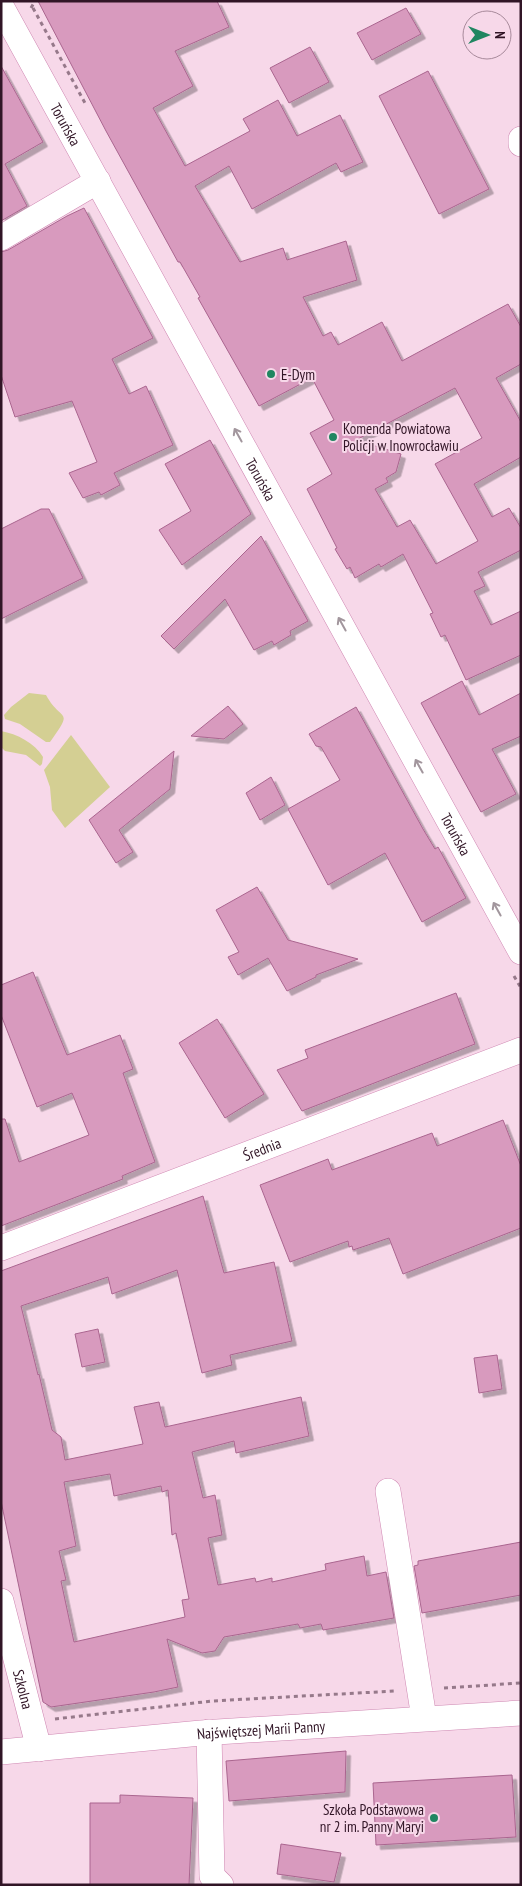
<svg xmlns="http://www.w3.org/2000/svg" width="522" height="1886" font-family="'PT Sans Narrow',sans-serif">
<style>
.green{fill:#d4cf93}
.building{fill:#d89abe;stroke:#aa658f;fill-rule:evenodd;filter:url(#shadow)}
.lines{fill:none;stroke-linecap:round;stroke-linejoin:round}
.minor-casing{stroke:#cf87b2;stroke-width:26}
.path{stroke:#96798a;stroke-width:3;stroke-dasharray:4 4;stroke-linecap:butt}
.minor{stroke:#fff;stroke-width:25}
.oneway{stroke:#a2969d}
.poi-dot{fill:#208661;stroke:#f7d8e9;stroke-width:2}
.labels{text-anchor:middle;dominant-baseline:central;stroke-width:4;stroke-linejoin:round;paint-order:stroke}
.street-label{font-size:15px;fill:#311526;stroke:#f7d8e9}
.poi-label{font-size:15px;fill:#311526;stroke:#f7d8e9;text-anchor:start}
</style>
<defs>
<filter id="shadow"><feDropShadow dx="4.5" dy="4.5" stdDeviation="0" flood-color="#0004"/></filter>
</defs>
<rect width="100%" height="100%" fill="#f7d8e9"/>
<!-- green -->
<path class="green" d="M 29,693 L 46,695 C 61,723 75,707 50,742 L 46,742 L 20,724 L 5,719 L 4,715 L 11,707 Z
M 1,731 C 17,734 35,743 43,757 L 42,764 L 40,766 L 26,755 L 5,751 L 1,747 Z
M 71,735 L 110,787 L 65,828 L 52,810 L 50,787 L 44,770 Z"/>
<!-- building -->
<path class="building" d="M 38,1 L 217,1 L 229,27 L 175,51 L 193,86 L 153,108 L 185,166 L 250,131 L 243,119 L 278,100 L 297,136 L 340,115 L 363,162 L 341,172 L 336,163 L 252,209 L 229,166 L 195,186 L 240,262 L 283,248 L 287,260 L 346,241 L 357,280 L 303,297 L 323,336 L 331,332 L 338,345 L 382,322 L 402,361 L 508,304 L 521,327 L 521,364 L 496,378 L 521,422 L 521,457 L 474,484 L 492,517 L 509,508 L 521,528 L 521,550 L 478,572 L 485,586 L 474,591 L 491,625 L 521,611 L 521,655 L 466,680 L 445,635 L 441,637 L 430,614 L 433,613 L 403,554 L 381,567 L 379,564 L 355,578 L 350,567 L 347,569 L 335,549 L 337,548 L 307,489 L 332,474 L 310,433 L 334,420 L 312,378 L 259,406 L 198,298 L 200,297 L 180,262 L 178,262 L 172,251 L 106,131 ZM 455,388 L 482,438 L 435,464 L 478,541 L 436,564 L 410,520 L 397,527 L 375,489 L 388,482 L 386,478 L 396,472 L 401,454 L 356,440 Z
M 406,8 L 421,34 L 372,60 L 357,33 Z
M 310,47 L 329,82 L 289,103 L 270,68 Z
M 1,66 L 43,142 L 5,164 L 27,206 L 1,221 Z
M 428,71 L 489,189 L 439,214 L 379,96 Z
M 84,208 L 153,338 L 112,359 L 129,394 L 146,386 L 173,445 L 114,473 L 120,485 L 101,495 L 99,492 L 83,498 L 69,473 L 97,462 L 72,401 L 15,417 L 1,375 L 1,252 L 8,250 L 67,216 Z
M 210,440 L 251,514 L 182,565 L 159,530 L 191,511 L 165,464 Z
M 41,509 L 49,509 L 83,578 L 1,619 L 1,529 Z
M 261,536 L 308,621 L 290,631 L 291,635 L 274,645 L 272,641 L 254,650 L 225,599 L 174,649 L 161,636 Z
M 462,681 L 479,715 L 521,693 L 521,736 L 492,749 L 516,794 L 481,812 L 421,703 Z
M 228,706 L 243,724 L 224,739 L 191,736 Z
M 356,707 L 423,829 L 435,849 L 438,847 L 466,898 L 422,922 L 385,853 L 328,885 L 288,809 L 340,780 L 321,747 L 316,746 L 309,734 Z
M 174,751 L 170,789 L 119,830 L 133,852 L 116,863 L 89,820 Z
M 271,777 L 285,805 L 260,820 L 246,793 Z
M 257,887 L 288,940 L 358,959 L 316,975 L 316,977 L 287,991 L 268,958 L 238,975 L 228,957 L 239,952 L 216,910 Z
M 33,972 L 67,1055 L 120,1035 L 133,1069 L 123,1073 L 155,1162 L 122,1176 L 123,1179 L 1,1226 L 1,1119 L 5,1119 L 19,1162 L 89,1135 L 72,1093 L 37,1107 L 1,1015 L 1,985 Z
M 456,993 L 475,1044 L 302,1111 L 277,1070 L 308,1058 L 305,1050 Z
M 217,1019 L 264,1094 L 225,1118 L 179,1043 Z
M 503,1120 L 521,1166 L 521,1228 L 403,1274 L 389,1238 L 353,1250 L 352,1246 L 349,1247 L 348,1241 L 290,1262 L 260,1185 L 328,1159 L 332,1170 L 432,1133 L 437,1146 Z
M 203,1196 L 224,1273 L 274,1262 L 292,1341 L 230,1355 L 232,1365 L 202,1373 L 177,1270 L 112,1294 L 108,1277 L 21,1306 L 38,1375 L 39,1374 L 52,1430 L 61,1437 L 65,1460 L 143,1444 L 134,1407 L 159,1402 L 165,1427 L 301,1397 L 309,1436 L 236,1453 L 234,1441 L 192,1452 L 203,1498 L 215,1495 L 222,1535 L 208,1538 L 218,1585 L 255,1578 L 256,1582 L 272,1578 L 272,1582 L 326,1570 L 325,1564 L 364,1556 L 367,1576 L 386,1572 L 394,1618 L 323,1630 L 321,1624 L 300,1628 L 298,1624 L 224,1637 L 215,1651 L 202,1653 L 167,1639 L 178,1687 L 154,1692 L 51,1707 L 43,1702 L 1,1501 L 1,1271 ZM 110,1474 L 114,1496 L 161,1486 L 162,1492 L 168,1490 L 172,1535 L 176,1533 L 189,1599 L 182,1600 L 185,1617 L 74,1642 L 61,1581 L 66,1580 L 59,1551 L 76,1546 L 64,1482 Z
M 98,1329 L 105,1362 L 82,1367 L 75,1334 Z
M 497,1355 L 502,1389 L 479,1393 L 474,1358 Z
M 521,1542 L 521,1595 L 422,1613 L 414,1566 L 418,1565 L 418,1561 Z
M 346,1751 L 345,1792 L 229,1801 L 226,1761 Z
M 512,1775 L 516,1837 L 376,1845 L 373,1783 Z
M 120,1795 L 193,1798 L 189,1885 L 90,1885 L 90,1803 L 120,1803 Z
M 281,1844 L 341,1853 L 334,1882 L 277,1874 Z"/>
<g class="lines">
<!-- minor casing -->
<g class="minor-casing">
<g id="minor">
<path id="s1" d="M 1,6 L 521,952"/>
<path d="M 521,139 L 521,144"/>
<path d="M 1,238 L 98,181"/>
<path id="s2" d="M 1,1248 L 521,1050"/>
<path d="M 388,1491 L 424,1718"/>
<path id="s3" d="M 1,1601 L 39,1749"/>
<path d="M 209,1732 L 212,1876 L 221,1885"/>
<path id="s4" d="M 1,1752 L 201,1733 L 521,1713"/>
</g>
</g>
<!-- path -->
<path class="path" d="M 31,8 L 35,1
M 33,8 L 85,103
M 514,976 L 521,988
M 444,1688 L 521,1683
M 55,1719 L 212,1701 L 395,1691"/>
<!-- minor -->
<use href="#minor" class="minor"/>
</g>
<!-- one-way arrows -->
<defs><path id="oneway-shaft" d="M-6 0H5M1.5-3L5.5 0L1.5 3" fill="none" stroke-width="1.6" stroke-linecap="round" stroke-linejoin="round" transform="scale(1.25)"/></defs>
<g class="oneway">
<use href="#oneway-shaft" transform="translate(238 435) rotate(-119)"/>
<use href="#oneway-shaft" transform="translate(342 624) rotate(-119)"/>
<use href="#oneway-shaft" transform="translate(419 766) rotate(-119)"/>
<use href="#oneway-shaft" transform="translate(497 909) rotate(-119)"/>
</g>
<!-- markers -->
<g class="poi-dot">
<circle cx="271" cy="374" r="5"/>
<circle cx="333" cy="437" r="5"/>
<circle cx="434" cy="1818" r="5"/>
</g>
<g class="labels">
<!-- street labels -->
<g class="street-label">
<text stroke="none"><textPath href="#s1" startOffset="135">Toruńska</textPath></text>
<text stroke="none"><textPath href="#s1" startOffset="540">Toruńska</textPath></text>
<text stroke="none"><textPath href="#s1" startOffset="945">Toruńska</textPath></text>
<text stroke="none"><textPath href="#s2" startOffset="279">Średnia</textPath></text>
<text stroke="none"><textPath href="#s3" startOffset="91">Szkolna</textPath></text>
<text stroke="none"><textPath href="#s4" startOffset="261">Najświętszej Marii Panny</textPath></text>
</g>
<!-- poi labels -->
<g class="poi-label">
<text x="281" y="374">E-Dym</text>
<text x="343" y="428">Komenda Powiatowa<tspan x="343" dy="17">Policji w Inowrocławiu</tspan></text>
<text x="424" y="1809" text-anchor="end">Szkoła Podstawowa<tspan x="424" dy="17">nr 2 im. Panny Maryi</tspan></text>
</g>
</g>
<!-- border -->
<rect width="522" height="1886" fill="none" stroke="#311526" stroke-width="5"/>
<!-- north arrow -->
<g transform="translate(487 35) rotate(90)"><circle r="24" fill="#f7d8e9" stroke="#a88a9b"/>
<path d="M0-4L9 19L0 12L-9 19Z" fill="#208661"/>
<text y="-8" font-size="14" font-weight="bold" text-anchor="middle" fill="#311526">N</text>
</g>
</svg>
